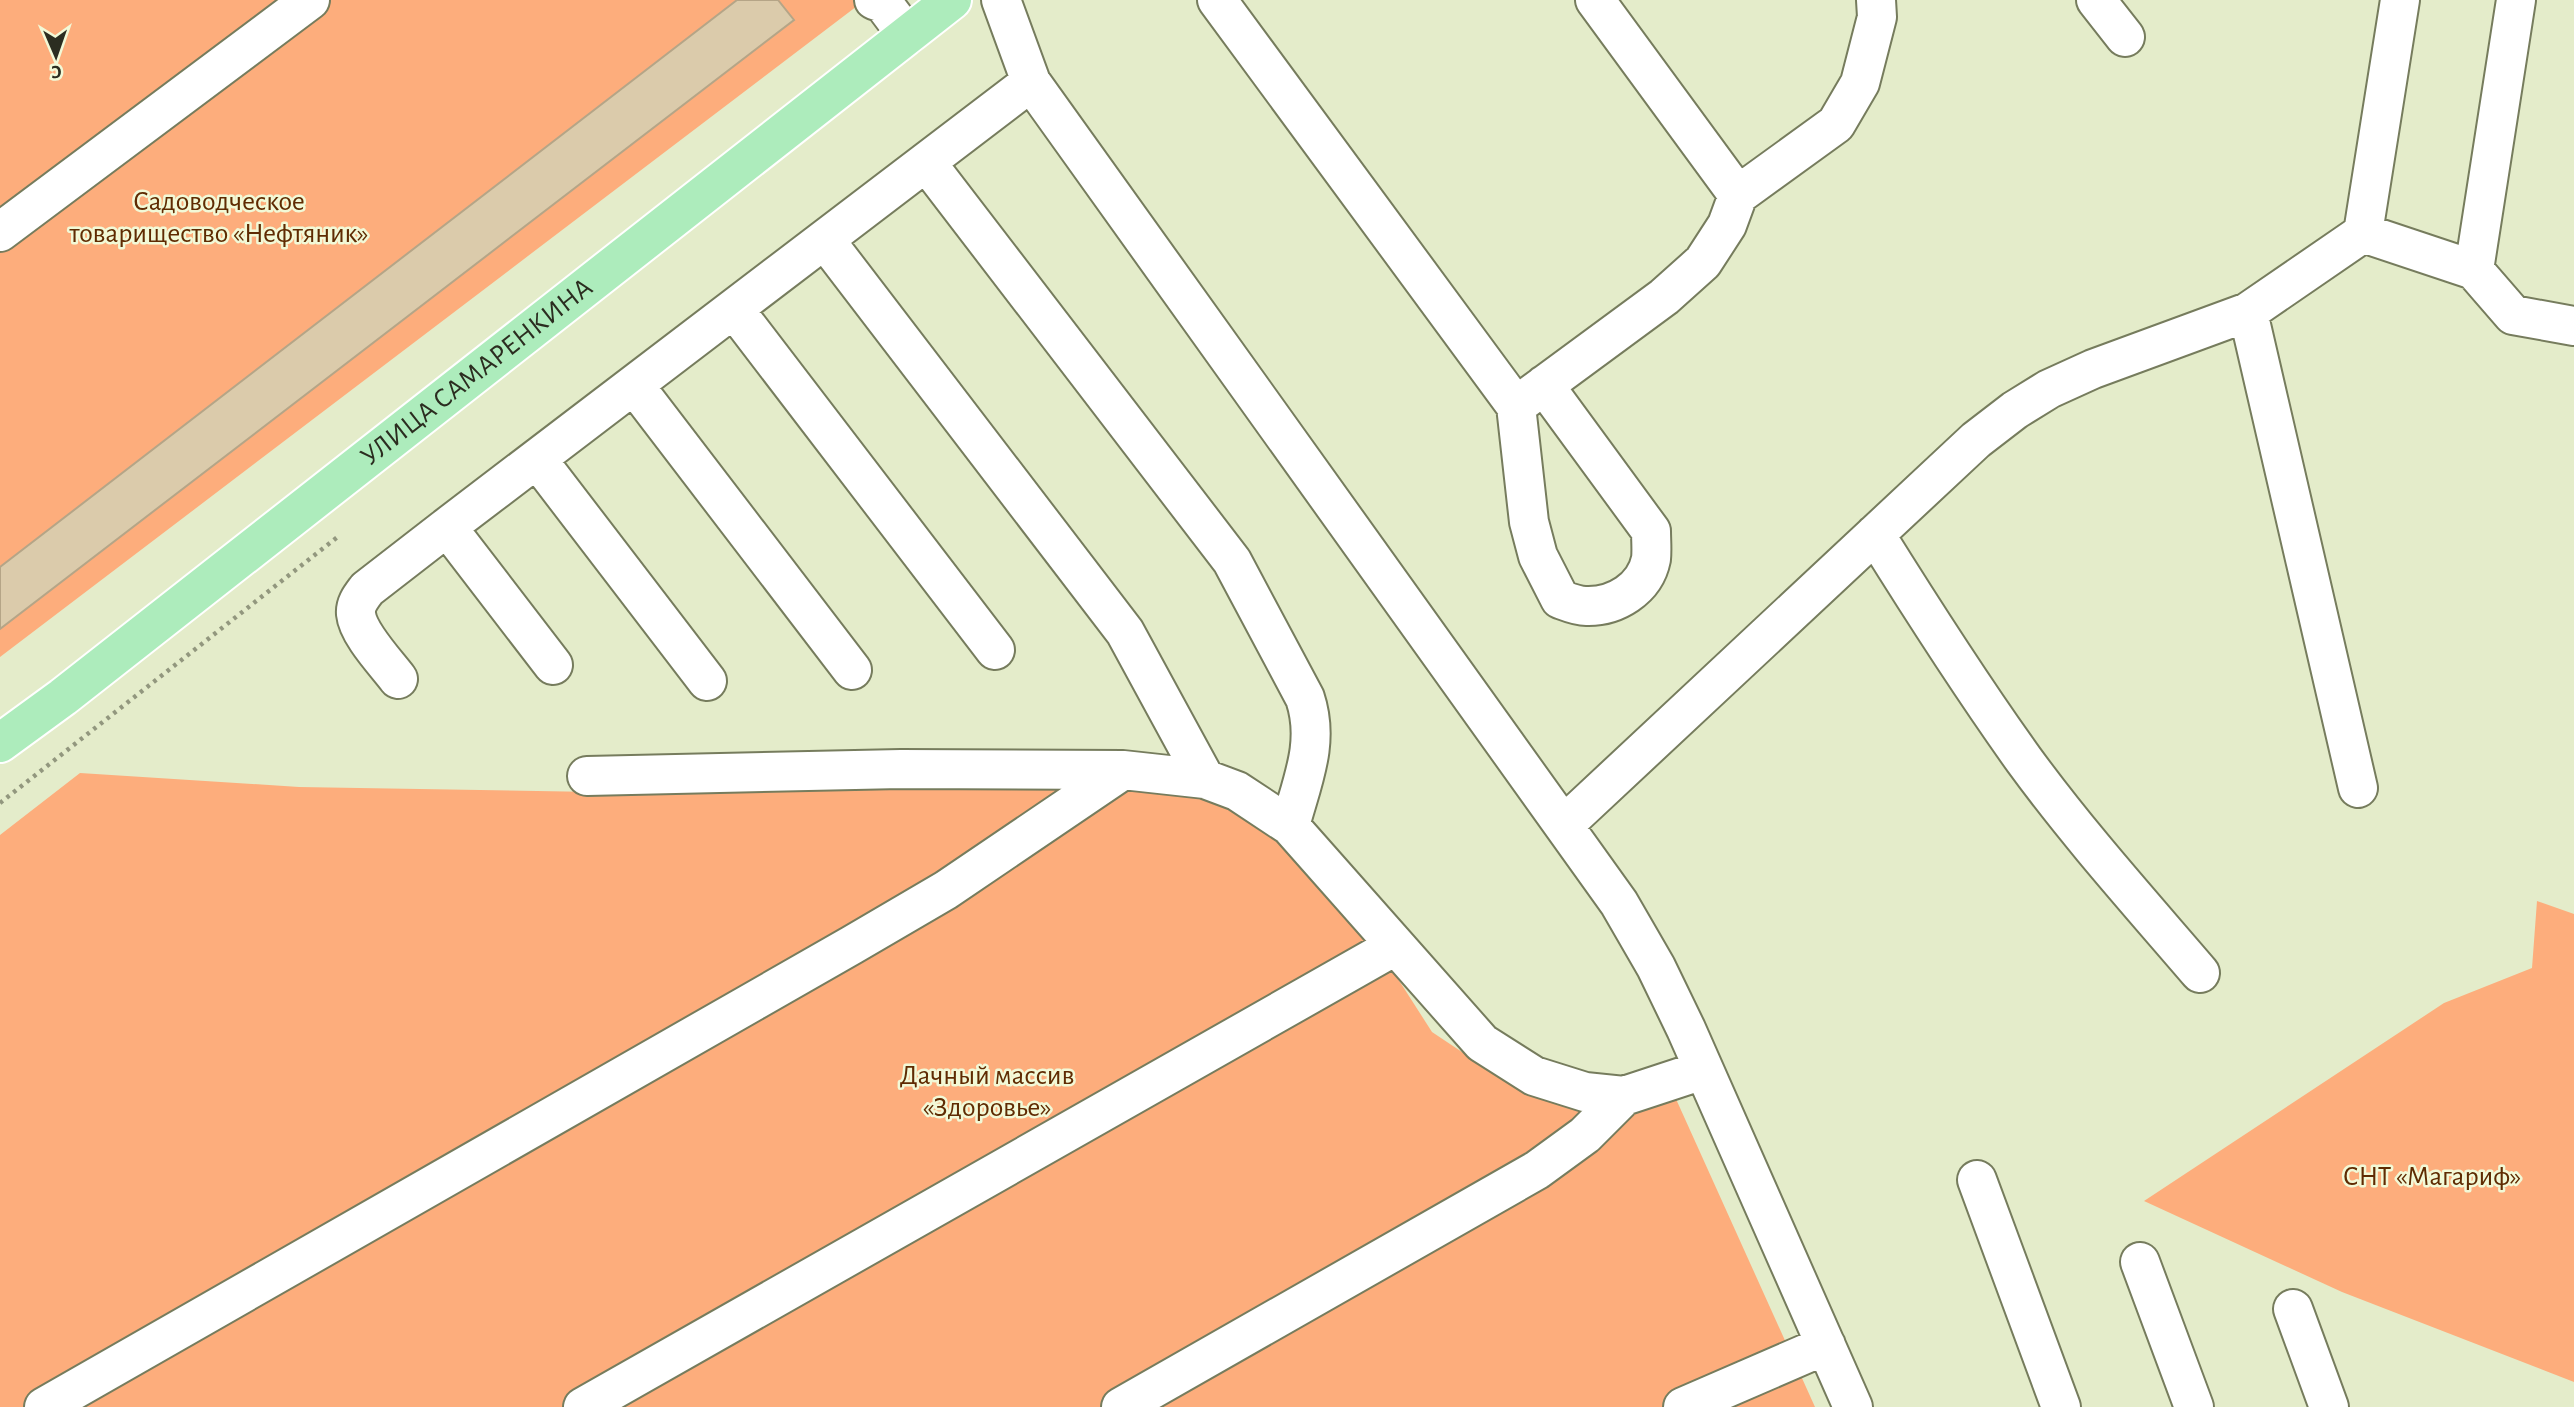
<svg xmlns="http://www.w3.org/2000/svg" width="2574" height="1407" font-family="'Alegreya Sans',sans-serif">
<style>
.green{fill:#fdad7c}
.building{fill:#dbcbab;stroke:#b5a587;stroke-width:2}
.lines{fill:none;stroke-linecap:round;stroke-linejoin:round}
.minor-casing{stroke:#767c5d;stroke-width:42}
.major-casing{stroke:#fff;stroke-width:42}
.path{stroke:#92977e;stroke-width:4.5;stroke-dasharray:3.5 5;stroke-linecap:butt}
.minor{stroke:#fff;stroke-width:38}
.major{stroke:#adecbc;stroke-width:38}
.labels{text-anchor:middle;dominant-baseline:central;stroke-width:5;stroke-linejoin:round;paint-order:stroke}
.park-label{font-size:28px;fill:#5f2b02;stroke:#f2f9d7}
.street-label{font-size:28px;fill:#2b2d20;stroke:#f2f9d7}
</style>
<rect width="100%" height="100%" fill="#e4ecca"/>
<!-- green -->
<path class="green" d="M 0,0 L 865,0 L 0,657 Z
M 80,773 L 299,787 L 595,792 L 991,778 L 1186,792 L 1251,818 L 1293,848 L 1350,904 L 1432,1032 L 1492,1072 L 1536,1089 L 1588,1100 L 1662,1068 L 1815,1407 L 0,1407 L 0,835 Z
M 2537,901 L 2574,914 L 2574,1382 L 2342,1292 L 2144,1201 L 2444,1003 L 2532,968 Z"/>
<!-- building -->
<path class="building" d="M 737,0 L 778,0 L 794,20 L 0,629 L 0,567 Z"/>
<g class="lines">
<!-- minor casing -->
<g class="minor-casing">
<path id="minor" d="M 874,0 L 883,3 L 907,35
M 1001,0 L 1031,82 L 1619,903 L 1656,967 L 1686,1029 L 1853,1407
M 1217,0 L 1516,406 L 1664,297 L 1703,262 L 1727,225 L 1738,195 L 1595,0
M 2096,0 L 2125,37
M 2400,0 L 2363,233 L 2474,270 L 2513,315 L 2574,326
M 926,162 L 1232,561 L 1305,698 C 1320,743 1302,781 1290,826
M 1738,195 L 1836,124 L 1860,83 L 1877,17 L 1876,0
M 0,232 L 310,0
M 825,240 L 1125,632 L 1205,779
M 2474,270 L 2516,0
M 734,309 L 995,650
M 2248,312 L 2358,788
M 634,385 L 852,670
M 1516,406 L 1529,522 L 1538,556 L 1560,599 C 1568,602 1577,606 1586,606 C 1615,607 1645,589 1651,559 C 1652,550 1651,540 1651,531 L 1544,385
M 537,459 L 707,681
M 1875,534 C 1923,611 1971,686 2024,760 C 2078,834 2140,903 2200,973
M 553,665 L 447,527 L 1031,82
M 398,679 C 386,663 358,634 356,614 C 355,604 361,597 367,589 L 447,527
M 587,776 L 901,769 L 1123,770 L 1205,779 L 1237,791 L 1290,826 L 1482,1043 L 1534,1076 L 1585,1092 L 1624,1096
M 1565,824 L 1976,440 L 2015,410 L 2049,389 L 2093,369 L 2248,312 L 2363,233
M 1977,1180 L 2061,1407
M 2140,1262 L 2194,1407
M 2293,1309 L 2329,1407
M 44,1407 L 852,945 L 946,890 L 1123,770
M 583,1407 L 1395,946
M 1121,1407 L 1537,1170 L 1585,1135 L 1624,1096 L 1703,1070
M 1683,1407 L 1826,1345"/>
</g>
<!-- major casing -->
<g class="major-casing">
<g id="major">
<path id="s1" d="M 0,743 L 63,697 L 952,0"/>
</g>
</g>
<!-- path -->
<path class="path" d="M 0,803 L 340,535"/>
<!-- minor -->
<use href="#minor" class="minor"/>
<!-- major -->
<use href="#major" class="major"/>
</g>
<g class="labels">
<!-- park labels -->
<g class="park-label">
<text x="219" y="202">Садоводческое<tspan x="219" dy="32">товарищество «Нефтяник»</tspan></text>
<text x="987" y="1076">Дачный массив<tspan x="987" dy="32">«Здоровье»</tspan></text>
<text x="2432" y="1177">СНТ «Магариф»</text>
</g>
<!-- street labels -->
<g class="street-label">
<text stroke="none"><textPath href="#s1" startOffset="604">УЛИЦА САМАРЕНКИНА</textPath></text>
</g>
</g>
<!-- north arrow -->
<g transform="translate(56 56) rotate(178)" stroke="#f2f9d7" stroke-width="5" paint-order="stroke">
<path d="M0-5L12 26L0 18L-12 26Z" fill="#2b2d20"/>
<text y="-10" font-size="19" font-weight="bold" text-anchor="middle" fill="#2b2d20">С</text>
</g>
</svg>
